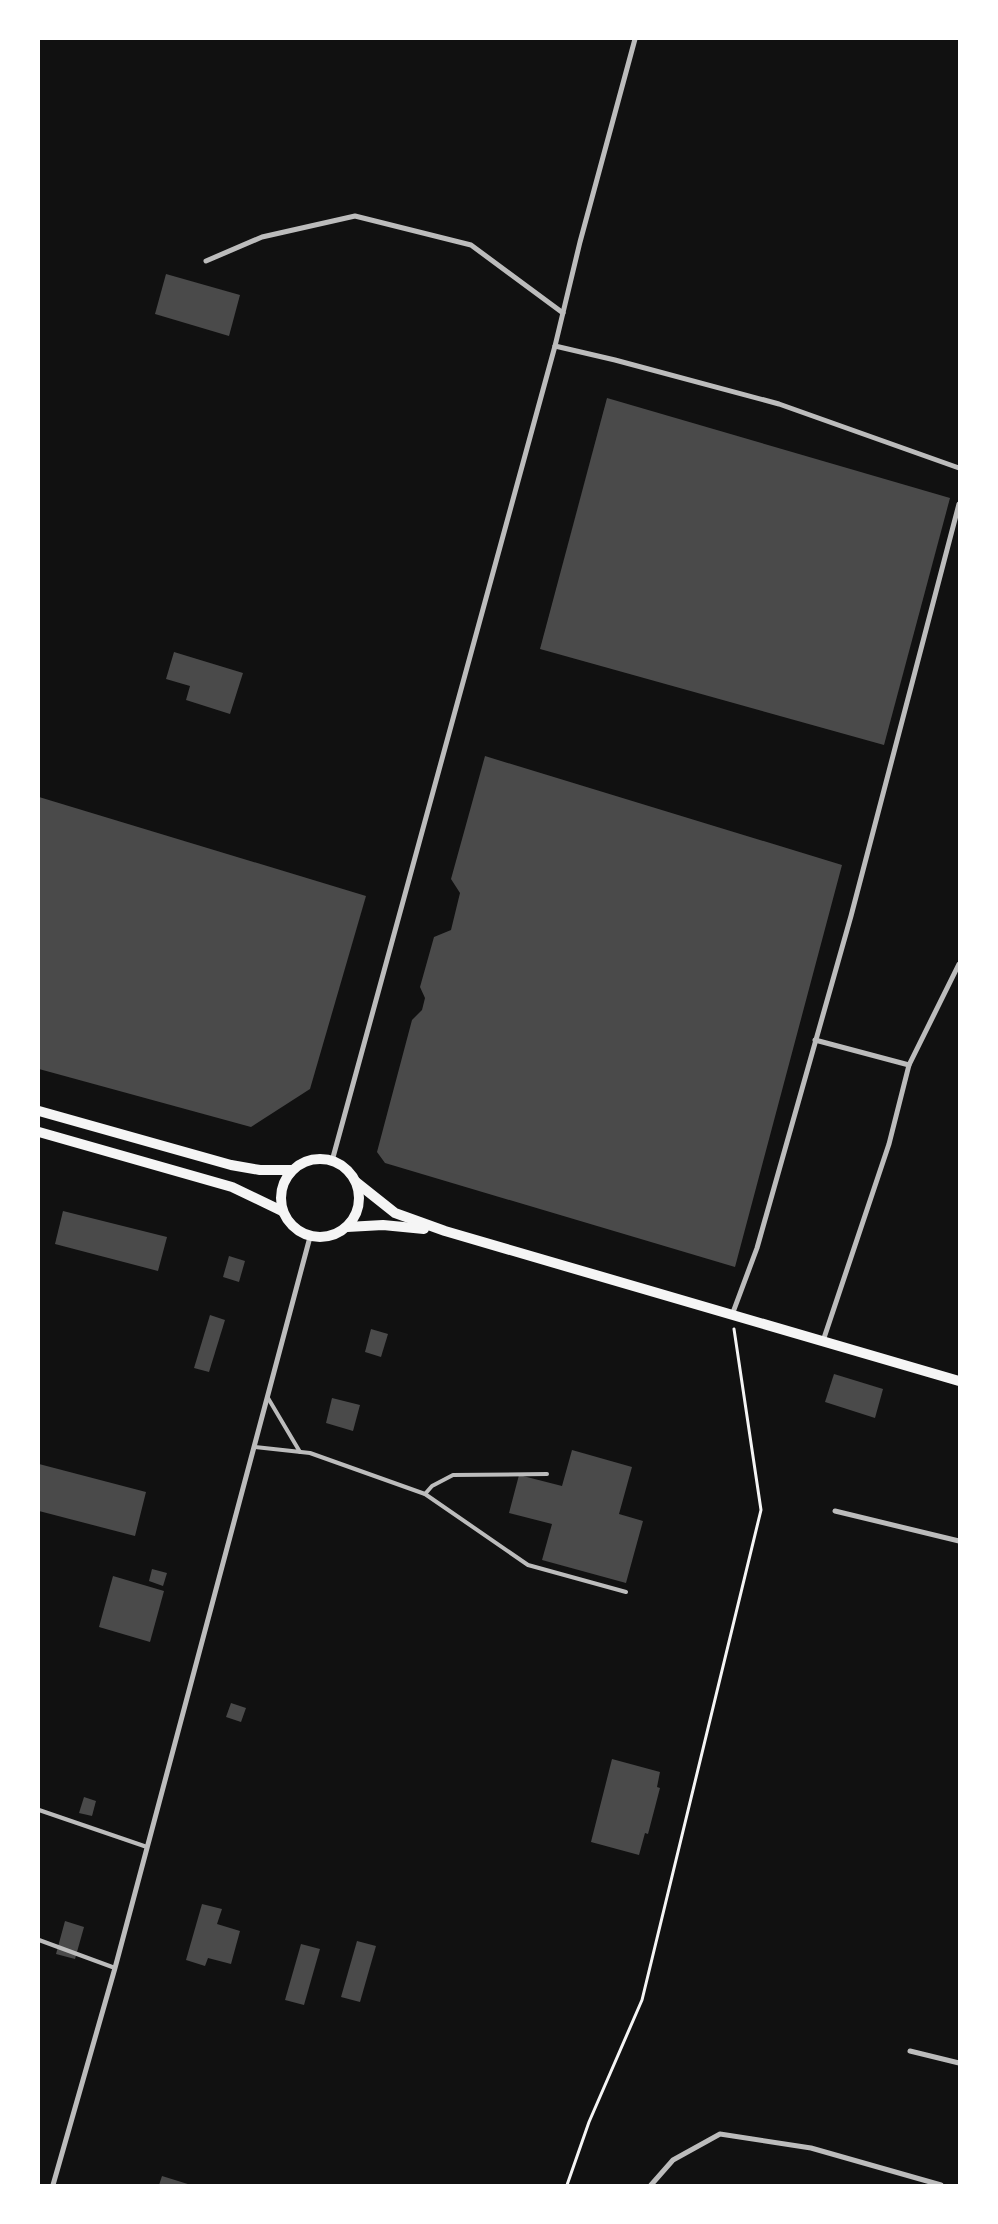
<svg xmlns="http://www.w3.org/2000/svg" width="998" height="2224" font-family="'Archivo Narrow',sans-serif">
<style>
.building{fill:#4a4a4a}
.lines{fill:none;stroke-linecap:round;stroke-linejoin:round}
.path{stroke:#f5f5f5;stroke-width:3}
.service{stroke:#bcbcbc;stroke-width:4}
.minor{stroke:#bcbcbc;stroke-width:5}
.secondary{stroke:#f5f5f5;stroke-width:10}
</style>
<rect width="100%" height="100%" fill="#111"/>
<!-- building -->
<g class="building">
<polygon points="166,274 240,295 229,336 155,314"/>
<polygon points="607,398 950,498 884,745 540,649"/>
<polygon points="174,652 243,673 230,714 186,700 190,686 166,679"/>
<polygon points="485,756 842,865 735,1267 385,1163 377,1152 412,1020 422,1010 425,998 420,987 434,937 451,930 460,893 451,879"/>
<polygon points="39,797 366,896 310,1089 251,1127 39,1069"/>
<polygon points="63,1211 167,1237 158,1271 55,1244"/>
<polygon points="229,1256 245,1261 239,1282 223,1277"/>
<polygon points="210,1315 225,1320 209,1372 194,1368"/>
<polygon points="371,1329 388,1334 381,1357 365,1352"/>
<polygon points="834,1374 883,1389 875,1418 825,1402"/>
<polygon points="332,1398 360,1405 353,1431 326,1423"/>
<polygon points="572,1450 632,1467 619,1514 643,1521 626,1583 542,1560 552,1524 509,1513 519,1475 562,1486"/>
<polygon points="39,1464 146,1492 135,1536 39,1511"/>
<polygon points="152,1569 167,1573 163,1586 149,1581"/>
<polygon points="113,1576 164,1591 150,1642 99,1627"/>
<polygon points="231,1703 246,1708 241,1722 226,1717"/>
<polygon points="612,1759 660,1772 657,1787 660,1788 648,1834 645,1833 639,1855 591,1842"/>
<polygon points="84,1797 96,1801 92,1816 79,1813"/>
<polygon points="202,1904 222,1909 217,1924 240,1931 231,1964 208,1958 205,1966 186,1960"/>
<polygon points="65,1921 84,1927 75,1959 56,1954"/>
<polygon points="357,1941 376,1946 360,2002 341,1997"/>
<polygon points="301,1944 320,1949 304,2005 285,2000"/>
<polygon points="162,2176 191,2185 159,2185"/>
</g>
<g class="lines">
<!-- path -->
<polyline class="path" points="567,2185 589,2122 642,2000 761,1510 734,1329"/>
<!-- service -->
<g class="service">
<polyline points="268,1398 300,1452"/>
<polyline points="255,1447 310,1453 425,1494 528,1565 626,1592"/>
<polyline points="425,1494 432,1486 453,1475 547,1474"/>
<polyline points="39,1810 147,1847"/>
<polyline points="39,1940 115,1968"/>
</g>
<!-- minor -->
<g class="minor">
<polyline points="206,261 262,237 355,216 471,245 563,313"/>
<polyline points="555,346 615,360 779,404 959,468"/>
<polyline points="815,1040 909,1065"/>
<polyline points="332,1161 555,346 580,242 635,39"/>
<polyline points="732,1315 757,1248 851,916 959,504"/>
<polyline points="823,1341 889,1144 909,1065 959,964"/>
<polyline points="835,1511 959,1541"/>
<polyline points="910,2051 959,2063"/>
<polyline points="53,2185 115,1968 310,1237"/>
<polyline points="651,2185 673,2160 720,2134 811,2148 941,2185"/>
</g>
<!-- secondary -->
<g class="secondary">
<polyline points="39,1111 231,1165 260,1170 292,1170"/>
<polyline points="39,1132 232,1187 282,1211"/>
<circle cx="320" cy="1198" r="39"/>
<polyline points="356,1182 395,1213 445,1231 959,1381"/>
<polyline points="347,1227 383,1225 424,1229"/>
</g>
</g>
<!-- border -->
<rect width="998" height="2224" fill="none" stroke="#ffffff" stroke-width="80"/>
</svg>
